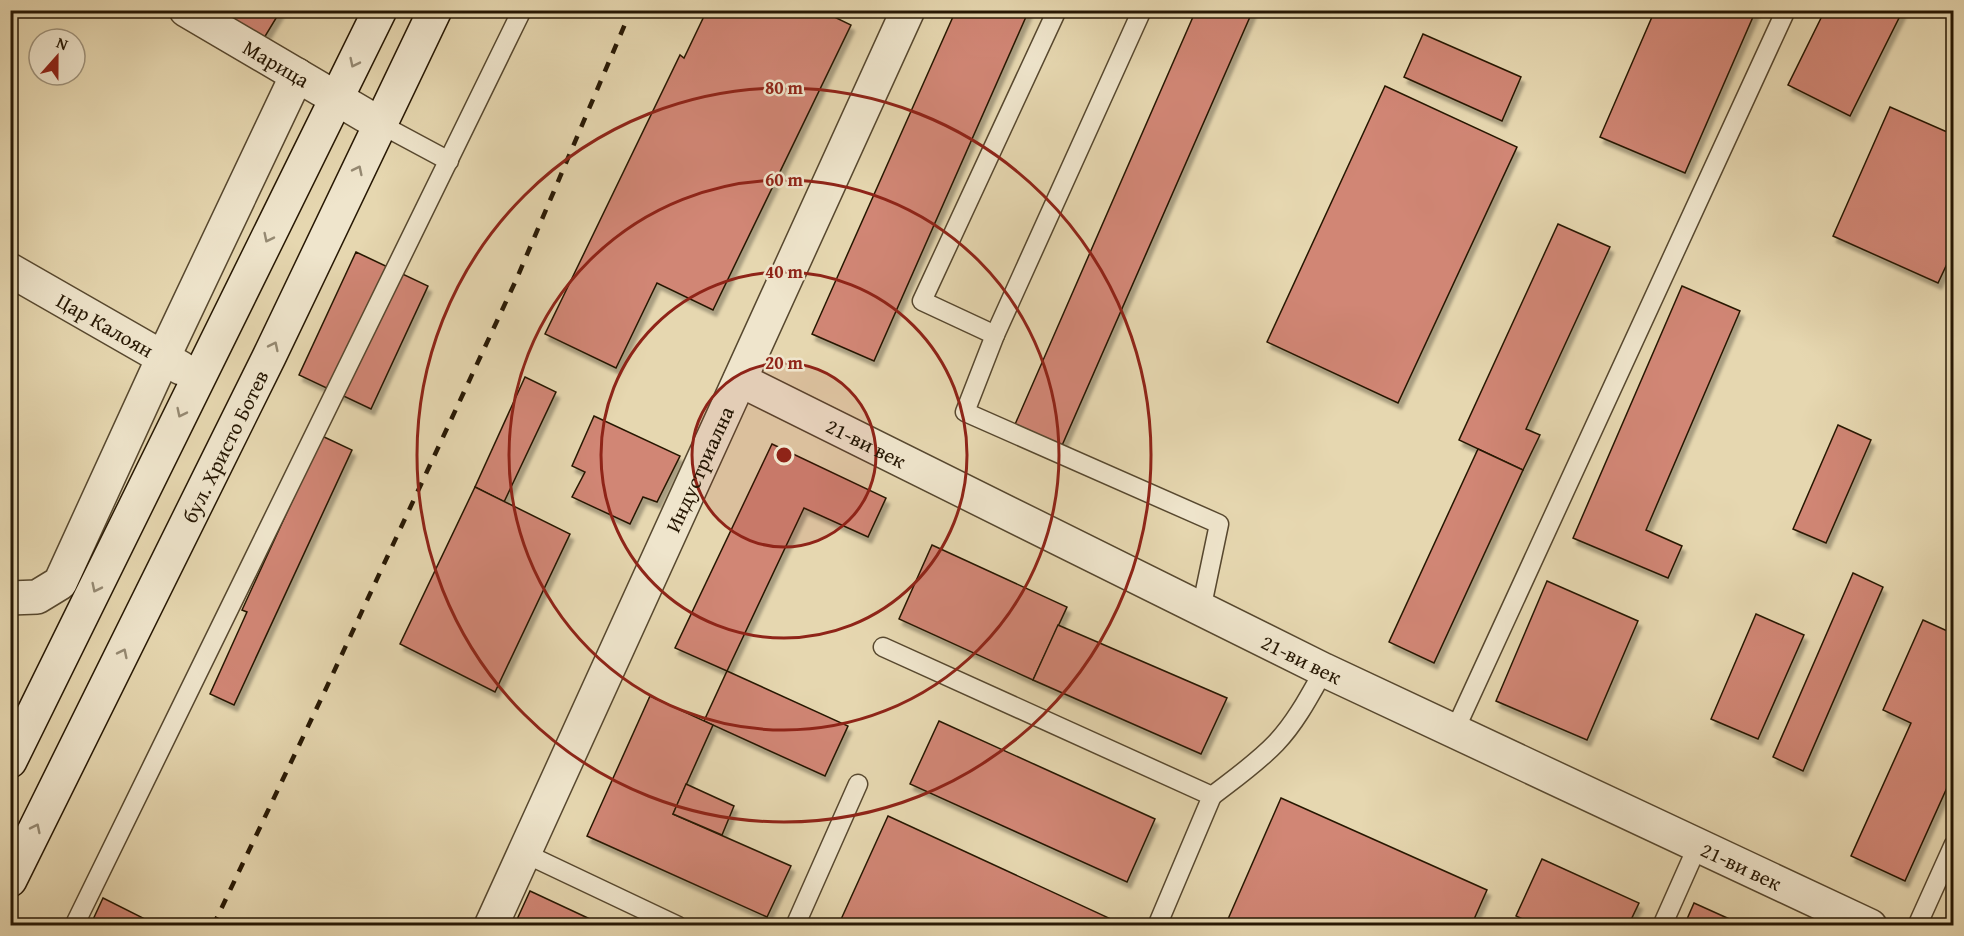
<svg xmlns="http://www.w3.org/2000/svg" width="1964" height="936" font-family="'Gentium Book Plus',serif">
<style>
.building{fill:#d18674;stroke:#271804;stroke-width:1.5;filter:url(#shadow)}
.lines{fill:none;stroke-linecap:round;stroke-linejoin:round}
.service-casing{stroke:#57482f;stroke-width:21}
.minor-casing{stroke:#57482f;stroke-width:36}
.secondary-casing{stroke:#271804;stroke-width:36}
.service{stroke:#efe5cc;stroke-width:18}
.minor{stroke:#efe5cc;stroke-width:33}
.secondary{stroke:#efe5cc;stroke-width:33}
.rail{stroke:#271804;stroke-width:4.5;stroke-dasharray:10 10;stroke-linecap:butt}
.oneway{stroke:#958972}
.ring{fill:none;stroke:#8f2418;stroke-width:3}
.labels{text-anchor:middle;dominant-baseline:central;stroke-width:5;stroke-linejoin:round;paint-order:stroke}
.street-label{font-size:21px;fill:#271804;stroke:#efe5cc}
.centre{fill:#8f2418;stroke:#efe5cc;stroke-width:3}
.ring-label{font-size:18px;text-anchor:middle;font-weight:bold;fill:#8f2418;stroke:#efe5cc;stroke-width:5;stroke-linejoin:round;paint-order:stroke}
</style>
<defs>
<filter id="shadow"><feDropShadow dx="3.5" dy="6" stdDeviation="1.5" flood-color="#0004"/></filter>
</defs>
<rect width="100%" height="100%" fill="#e6d7b0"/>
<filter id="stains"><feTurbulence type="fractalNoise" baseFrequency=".00333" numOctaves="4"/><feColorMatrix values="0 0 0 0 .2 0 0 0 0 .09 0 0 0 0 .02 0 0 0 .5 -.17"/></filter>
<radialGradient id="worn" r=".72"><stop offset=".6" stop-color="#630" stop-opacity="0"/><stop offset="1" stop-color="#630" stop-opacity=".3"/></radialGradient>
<!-- building -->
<g class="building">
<polygon points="211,10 281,10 261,43"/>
<polygon points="707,10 820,10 851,25 713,310 657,283 616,368 545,334 680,55 684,58"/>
<polygon points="956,10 1029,10 874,361 812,334"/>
<polygon points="1196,10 1253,10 1060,450 1013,429"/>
<polygon points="1655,10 1756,10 1685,173 1600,137"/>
<polygon points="1825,10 1903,10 1850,116 1788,85"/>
<polygon points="1423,34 1521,77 1502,121 1404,77"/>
<polygon points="1385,86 1517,147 1398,403 1267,342"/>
<polygon points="1890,107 1954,135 1954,249 1938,283 1833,236"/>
<polygon points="1558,224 1610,247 1526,429 1540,435 1523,470 1459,440"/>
<polygon points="356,252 428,286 371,409 299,375"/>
<polygon points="1682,286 1740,311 1646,530 1682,546 1668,578 1573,538"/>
<polygon points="525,377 556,392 504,502 475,487"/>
<polygon points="594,416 680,456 657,502 643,497 630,524 572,497 585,472 572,466"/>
<polygon points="1838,425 1871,440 1826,543 1793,529"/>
<polygon points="322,436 352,450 234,705 210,694 247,612 242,610"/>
<polygon points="772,444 886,498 868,537 804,508 727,671 675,648"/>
<polygon points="1478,449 1523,470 1434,663 1389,642"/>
<polygon points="475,487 570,534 495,692 400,644"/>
<polygon points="932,545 1067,607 1033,680 899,619"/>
<polygon points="1853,573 1883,587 1803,771 1773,757"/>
<polygon points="1547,581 1638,621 1587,740 1496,701"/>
<polygon points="1756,614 1804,635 1758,739 1711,719"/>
<polygon points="1923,620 1954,634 1954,772 1905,881 1851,856 1911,723 1883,710"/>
<polygon points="1058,625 1227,698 1201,754 1033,680"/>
<polygon points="727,671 848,726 825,776 704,721"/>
<polygon points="650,696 713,725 673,814 791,866 767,917 587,836"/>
<polygon points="939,721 1155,819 1127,882 910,784"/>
<polygon points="686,784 734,806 722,835 673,814"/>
<polygon points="1281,798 1487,890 1471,926 1225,926"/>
<polygon points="888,816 1111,919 1108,926 838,926"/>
<polygon points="1542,859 1639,903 1628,926 1537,926 1516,916"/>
<polygon points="530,891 605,926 514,926"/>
<polygon points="103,898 145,919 142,926 90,926"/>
<polygon points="1694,903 1745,926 1684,926"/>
</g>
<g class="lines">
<defs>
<g id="service">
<polyline points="1142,10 995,335 965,412 1219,524 1201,610"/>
<polyline points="380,124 449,161"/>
<polyline points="995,335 922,301 1057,10"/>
<polyline points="883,647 1212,796 1157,926"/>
<polyline points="1454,732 1786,10"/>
<path d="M1212,796C1234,779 1257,763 1276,743C1296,722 1310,695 1324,670"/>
<polyline points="524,853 678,926"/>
<polyline points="74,926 522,10"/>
<polyline points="795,926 858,784"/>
<polyline points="1662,926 1698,845"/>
<polyline points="1917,926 1954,844"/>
</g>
<g id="minor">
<path id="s1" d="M186,10L380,124"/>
<path id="s2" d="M10,270L181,368"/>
<path id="s3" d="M740,380L1324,670L1870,926"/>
<polyline points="10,598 37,597 60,583 163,358 297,75"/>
<path id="s4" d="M491,926L908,10"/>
</g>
<g id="secondary">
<polyline points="10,761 380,10"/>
<path id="s5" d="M10,880L269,357L435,10"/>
</g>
</defs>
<!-- service casing -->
<use href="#service" class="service-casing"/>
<!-- minor casing -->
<use href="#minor" class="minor-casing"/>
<!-- secondary casing -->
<use href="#secondary" class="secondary-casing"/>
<!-- service -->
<use href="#service" class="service"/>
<!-- minor -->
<use href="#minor" class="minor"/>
<!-- secondary -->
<use href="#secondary" class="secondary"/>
<!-- rail -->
<polyline class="rail" points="213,926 323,695 517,278 631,10"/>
</g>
<!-- one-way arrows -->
<defs><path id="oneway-chevron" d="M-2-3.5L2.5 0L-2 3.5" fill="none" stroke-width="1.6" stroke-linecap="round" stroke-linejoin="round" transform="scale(1.5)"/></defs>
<g class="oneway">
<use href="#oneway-chevron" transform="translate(354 63) rotate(116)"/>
<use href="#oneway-chevron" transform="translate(358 170) rotate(-64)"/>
<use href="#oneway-chevron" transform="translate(268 238) rotate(116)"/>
<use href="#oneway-chevron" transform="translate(274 346) rotate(-64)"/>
<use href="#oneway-chevron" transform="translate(181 413) rotate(116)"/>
<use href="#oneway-chevron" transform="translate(96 588) rotate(116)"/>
<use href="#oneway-chevron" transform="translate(123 653) rotate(-64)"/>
<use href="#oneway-chevron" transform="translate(36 828) rotate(-64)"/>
</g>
<!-- distance rings -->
<circle cx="784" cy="455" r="92" fill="#8f2418" fill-opacity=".12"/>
<g class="ring">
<circle cx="784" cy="455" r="92"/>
<circle cx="784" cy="455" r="183"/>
<circle cx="784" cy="455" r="275"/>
<circle cx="784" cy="455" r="367"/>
</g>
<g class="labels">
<!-- street labels -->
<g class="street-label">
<text stroke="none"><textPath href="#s1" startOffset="105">Марица</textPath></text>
<text stroke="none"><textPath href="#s2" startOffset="110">Цар Калоян</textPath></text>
<text stroke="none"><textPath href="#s3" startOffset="141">21-ви век</textPath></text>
<text stroke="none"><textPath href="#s5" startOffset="484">бул. Христо Ботев</textPath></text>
<text stroke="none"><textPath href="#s4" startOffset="502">Индустриална</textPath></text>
<text stroke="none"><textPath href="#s3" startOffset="627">21-ви век</textPath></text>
<text stroke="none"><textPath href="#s3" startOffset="1113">21-ви век</textPath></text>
</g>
</g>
<circle cx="784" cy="455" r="9" class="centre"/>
<g class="ring-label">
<text x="784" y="94">80 m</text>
<text x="784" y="186">60 m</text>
<text x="784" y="278">40 m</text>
<text x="784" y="369">20 m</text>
</g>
<!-- margin -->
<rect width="1964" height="936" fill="none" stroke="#e6d7b0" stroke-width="36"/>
<rect x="12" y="12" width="1940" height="912" fill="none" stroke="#271804" stroke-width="3"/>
<rect x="18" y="18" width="1928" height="900" fill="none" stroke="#271804" stroke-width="1.5"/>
<!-- north arrow -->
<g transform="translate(57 57) rotate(21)"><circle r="28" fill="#efe5cc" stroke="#9f937c" stroke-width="1.5"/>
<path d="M0-4.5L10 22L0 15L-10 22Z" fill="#8f2418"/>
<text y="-9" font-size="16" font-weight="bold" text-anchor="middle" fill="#271804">N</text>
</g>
<rect width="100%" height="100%" filter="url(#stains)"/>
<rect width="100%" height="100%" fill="url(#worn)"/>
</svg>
